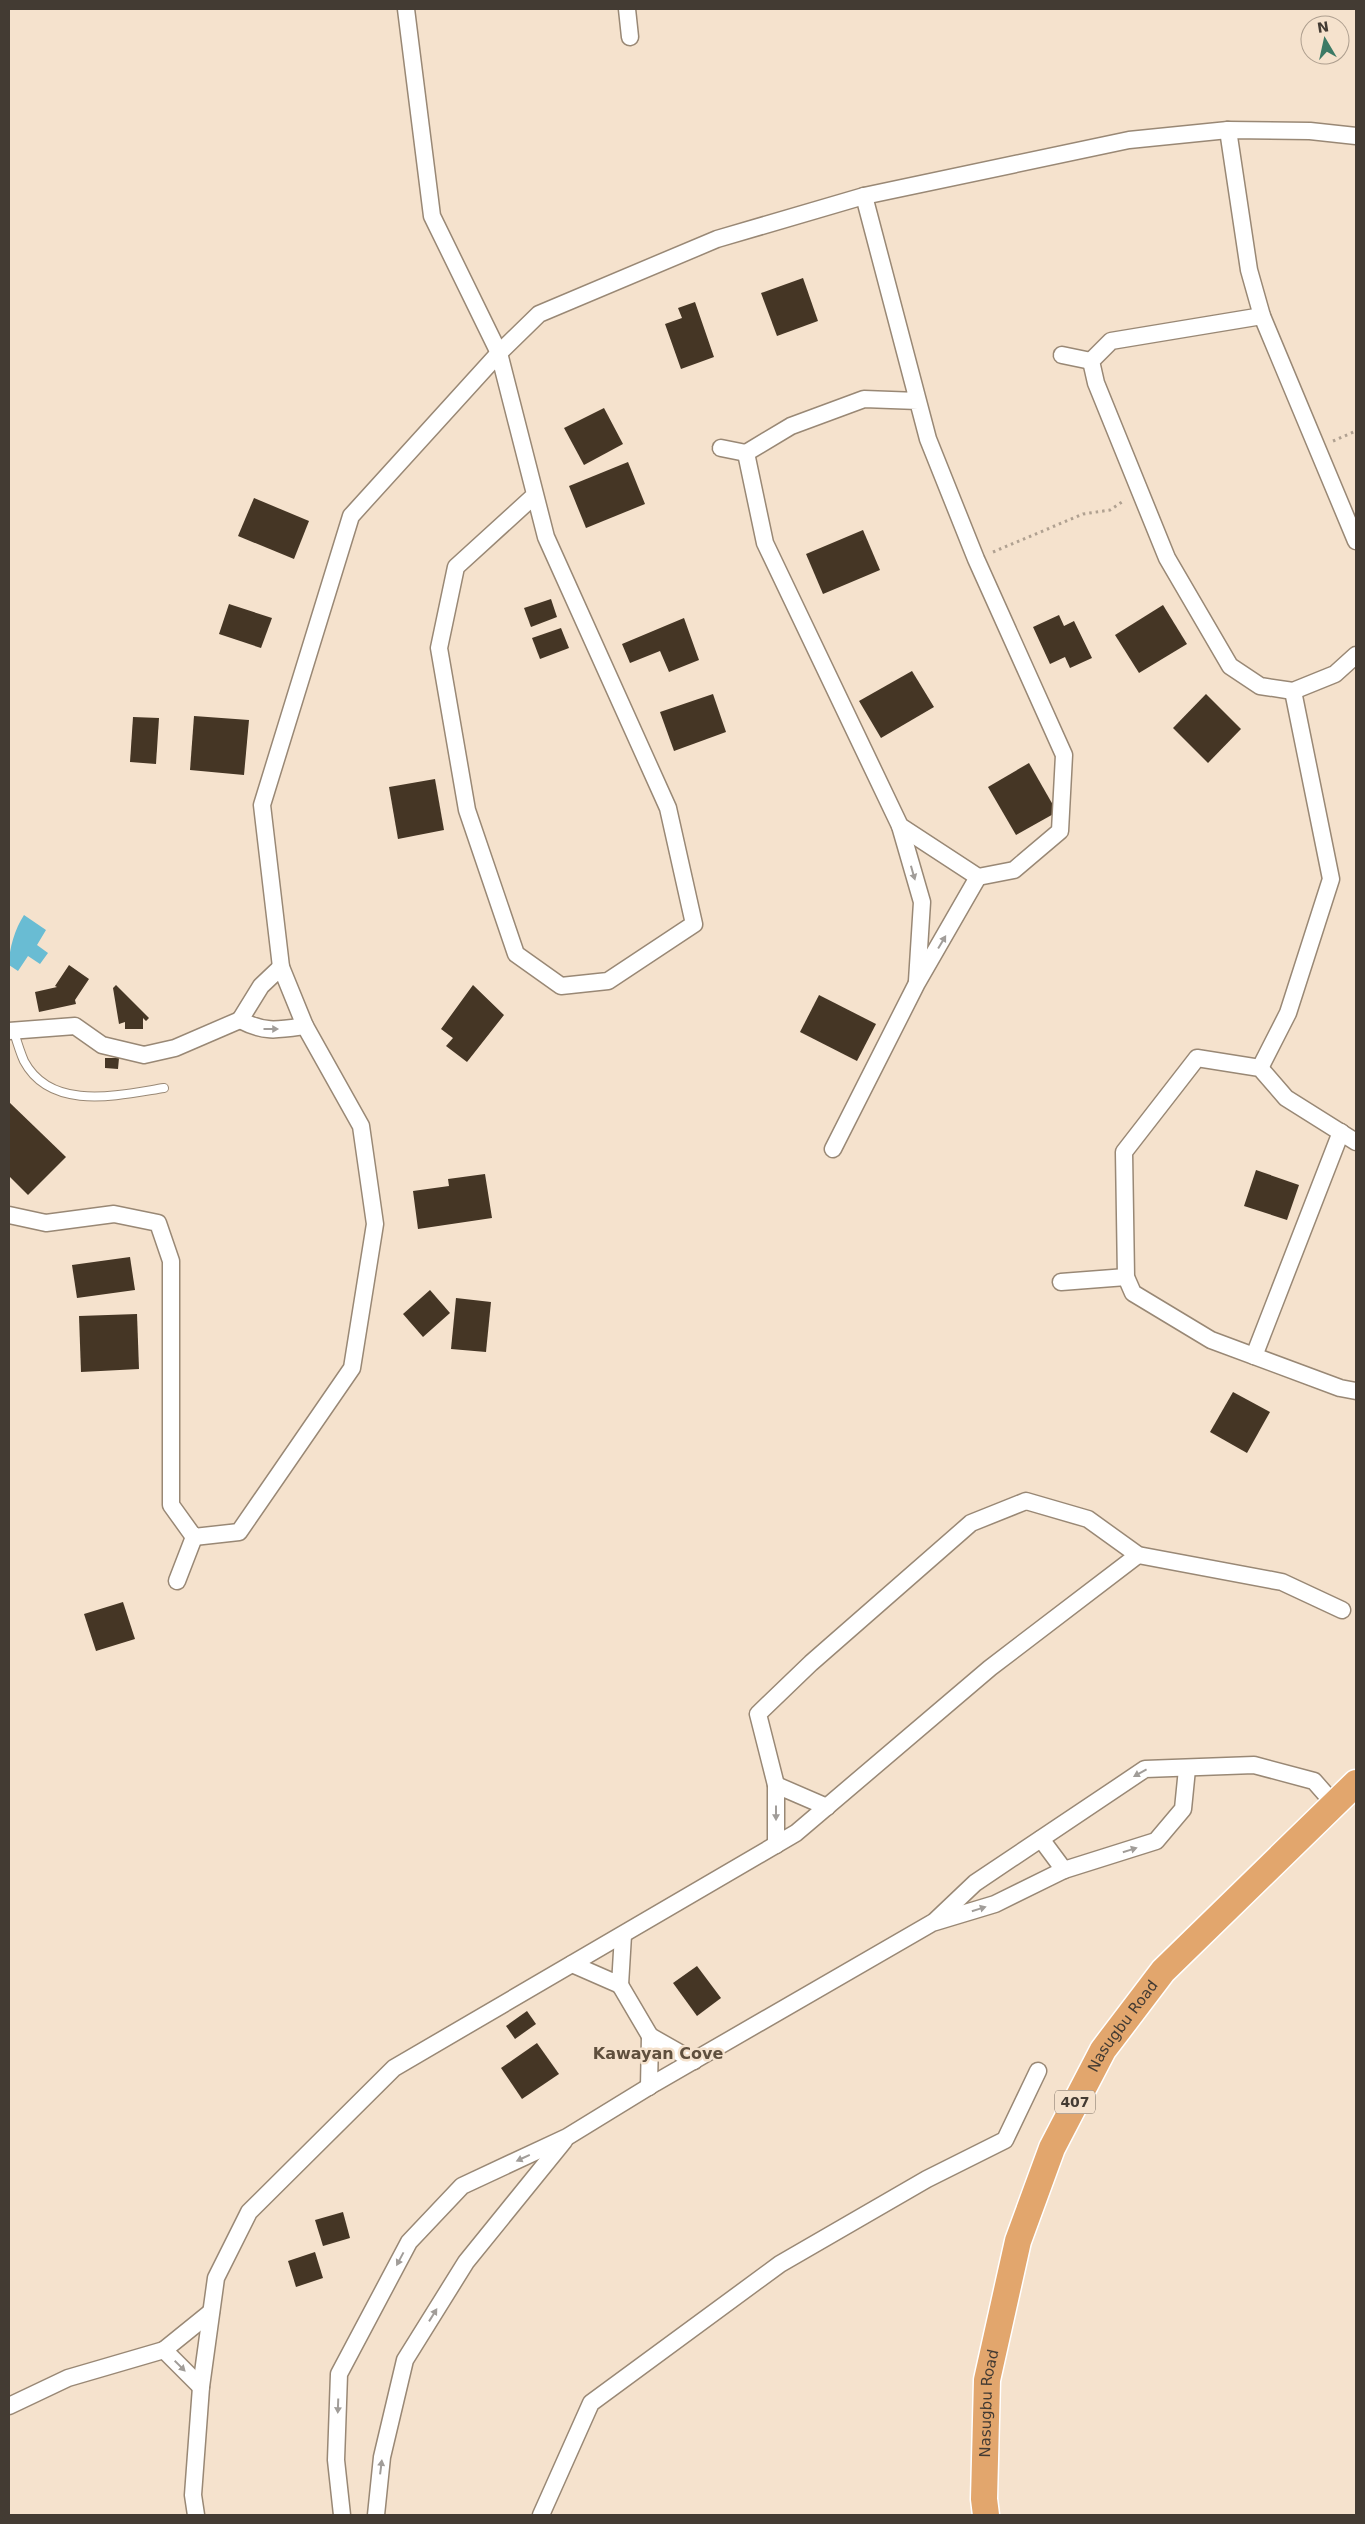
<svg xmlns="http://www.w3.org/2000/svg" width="1365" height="2524" font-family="'DejaVu Sans',sans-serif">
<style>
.water{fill:#69bcd3}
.building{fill:#453625}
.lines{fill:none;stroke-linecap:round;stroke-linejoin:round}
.lane-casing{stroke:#998875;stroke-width:10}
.street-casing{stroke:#998875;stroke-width:19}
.primary-casing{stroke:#fff;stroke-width:29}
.path{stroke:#b0a191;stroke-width:3;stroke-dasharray:2.5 4;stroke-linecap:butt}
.lane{stroke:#fff;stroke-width:8}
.street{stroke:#fff;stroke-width:16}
.primary{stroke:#e2a66d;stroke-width:26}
.oneway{fill:#a19d99}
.labels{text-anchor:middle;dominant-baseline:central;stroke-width:5;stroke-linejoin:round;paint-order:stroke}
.shield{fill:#f5e2cd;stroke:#786d61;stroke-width:1}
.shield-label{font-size:14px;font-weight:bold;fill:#433b33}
.street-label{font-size:15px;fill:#433b33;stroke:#f5e2cd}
.neighbourhood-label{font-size:16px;font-weight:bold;fill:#5f4f3d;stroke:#f5e2cd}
</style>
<rect width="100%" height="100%" fill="#f5e2cd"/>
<!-- water -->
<path class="water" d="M24,915L46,930L37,945L48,953L40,964L28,956L18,971L9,965C9,948 15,929 24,915Z"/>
<!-- building -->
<g class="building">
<polygon points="803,278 818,321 777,336 761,293"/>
<polygon points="695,302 714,357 681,369 665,324 682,318 678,308"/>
<polygon points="604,408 623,444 584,465 564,428"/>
<polygon points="628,462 645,504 586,528 569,486"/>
<polygon points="254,498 309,521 294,559 238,536"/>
<polygon points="863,530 880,570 823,594 806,554"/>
<polygon points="551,599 557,617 531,627 524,608"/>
<polygon points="229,604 272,618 261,648 219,634"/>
<polygon points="1163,605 1187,644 1139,673 1115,635"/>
<polygon points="1059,615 1064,626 1074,621 1092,658 1070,668 1065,657 1050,664 1033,627"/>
<polygon points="684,618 699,660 669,672 660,651 630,663 622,644"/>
<polygon points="561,628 569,648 540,659 532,638"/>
<polygon points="912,671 934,707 881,738 859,701"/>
<polygon points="713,694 726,732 674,751 660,712"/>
<polygon points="1206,694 1241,729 1208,763 1173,728"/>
<polygon points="194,716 249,720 244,775 190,770"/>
<polygon points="133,717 159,718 156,764 130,762"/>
<polygon points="1029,763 1057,812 1016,835 988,787"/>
<polygon points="435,779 444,830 398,839 389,787"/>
<polygon points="69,965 89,979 75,1000 76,1004 39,1012 35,992 57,987 55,986"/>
<polygon points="116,985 149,1018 146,1021 143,1018 143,1029 125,1029 125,1022 119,1024 113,988"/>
<polygon points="473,985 504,1015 467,1062 446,1046 453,1038 441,1029"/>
<polygon points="819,995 876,1024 857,1061 800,1032"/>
<polygon points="105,1058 119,1058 118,1069 105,1068"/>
<polygon points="9,1102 66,1157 28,1195 9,1176"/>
<polygon points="1256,1170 1299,1185 1287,1220 1244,1206"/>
<polygon points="485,1174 492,1218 418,1229 413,1191 449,1186 448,1179"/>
<polygon points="130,1257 135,1290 77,1298 72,1265"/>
<polygon points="430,1290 450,1313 423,1337 403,1314"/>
<polygon points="456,1298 491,1302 486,1352 451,1349"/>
<polygon points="137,1314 139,1369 81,1372 79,1316"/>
<polygon points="1233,1392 1270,1412 1247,1453 1210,1432"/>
<polygon points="123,1602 135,1639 96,1651 84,1614"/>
<polygon points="697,1966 721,1998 697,2016 673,1983"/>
<polygon points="527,2011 536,2024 515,2039 506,2026"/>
<polygon points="537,2043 559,2074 522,2099 501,2068"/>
<polygon points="343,2212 350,2238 323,2246 315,2220"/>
<polygon points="315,2252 323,2278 296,2287 288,2261"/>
</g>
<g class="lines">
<defs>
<path id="lane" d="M14,1032C17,1042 20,1052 24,1061C51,1112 119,1095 164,1088"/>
<g id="street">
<polyline points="406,9 432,216 499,353 546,537 668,808 694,924 608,981 561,986 516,954 467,810 439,648 456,567 535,495"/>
<polyline points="627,9 630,37"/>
<polyline points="1228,130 1249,270 1262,316 1356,541"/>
<polyline points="864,196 928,439 976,559 1064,755 1060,831 1014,870 978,877 900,826 765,543 746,453 791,426 864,399 918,401"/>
<polyline points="1262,316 1111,341 1091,361 1096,383 1167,558 1230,666 1260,686 1293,691 1335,674 1356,655"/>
<polyline points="1062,355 1091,361"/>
<polyline points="721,448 746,453"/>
<polyline points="900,826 922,902 917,981"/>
<path d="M281,967L261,986L240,1020C265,1033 278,1030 305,1026"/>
<polyline points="9,1031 75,1026 102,1045 144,1055 175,1048 240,1020"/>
<polyline points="1260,1068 1288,1013 1331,879 1293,691"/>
<polyline points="1356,1142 1286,1098 1260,1068 1197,1058 1124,1152 1126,1277 1133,1293 1211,1340 1340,1388 1356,1391"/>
<polyline points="833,1149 917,983 978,877"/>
<polyline points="9,1215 46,1223 114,1214 158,1223 171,1261 171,1505 194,1537 239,1532 352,1368 375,1224 361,1126 305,1026 281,967 262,805 351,516 499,353 539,314 717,239 864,196 1129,140 1228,130 1310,131 1356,136"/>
<polyline points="1061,1282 1126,1277"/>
<polyline points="1254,1356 1341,1132"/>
<polyline points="177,1581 194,1537"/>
<polyline points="776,1785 758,1714 811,1663 971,1523 1026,1501 1088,1519 1138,1555 1282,1582 1342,1610"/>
<polyline points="1041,1839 1064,1870"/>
<polyline points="776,1845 776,1785 827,1807"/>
<polyline points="935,1921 975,1883 1145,1769 1254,1765 1314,1781 1335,1805"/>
<polyline points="572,1964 620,1985 623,1935"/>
<polyline points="620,1985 650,2036"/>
<polyline points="649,2087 650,2036 694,2061"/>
<polyline points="201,2387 164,2350 211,2312"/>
<polyline points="9,2406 68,2378 164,2350"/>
<polyline points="196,2515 193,2495 201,2387 216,2278 249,2212 394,2068 796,1833 990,1668 1138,1555"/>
<polyline points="342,2515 336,2460 339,2374 409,2242 462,2186 567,2137 655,2083 932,1923 995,1904 1064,1870 1156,1841 1183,1809 1187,1769"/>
<polyline points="376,2515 382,2457 405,2360 466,2262 564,2141"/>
<polyline points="541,2515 591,2403 780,2264 927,2179 1005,2140 1038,2071"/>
</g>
<g id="primary">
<path id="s1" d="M986,2515L984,2499L987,2380L1018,2241L1052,2148L1103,2050L1163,1971L1356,1783"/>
</g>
</defs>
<!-- lane casing -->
<use href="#lane" class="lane-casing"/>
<!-- street casing -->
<use href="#street" class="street-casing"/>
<!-- primary casing -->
<use href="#primary" class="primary-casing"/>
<!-- path -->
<g class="path">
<polyline points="1333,441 1356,431"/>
<polyline points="993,552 1083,514 1110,510 1125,500"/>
</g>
<!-- lane -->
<use href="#lane" class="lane"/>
<!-- street -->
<use href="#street" class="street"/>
<!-- primary -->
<use href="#primary" class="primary"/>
</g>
<!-- one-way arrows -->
<defs><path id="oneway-solid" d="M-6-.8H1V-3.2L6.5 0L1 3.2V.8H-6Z" transform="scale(1.25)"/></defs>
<g class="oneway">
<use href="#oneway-solid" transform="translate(913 873) rotate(74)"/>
<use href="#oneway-solid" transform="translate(942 942) rotate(-59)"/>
<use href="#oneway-solid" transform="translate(271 1029)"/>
<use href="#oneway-solid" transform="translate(1140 1773) rotate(151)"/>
<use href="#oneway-solid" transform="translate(776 1813) rotate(90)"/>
<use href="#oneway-solid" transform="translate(1130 1850) rotate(-17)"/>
<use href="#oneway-solid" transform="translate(979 1909) rotate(-17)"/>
<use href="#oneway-solid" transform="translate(523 2158) rotate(155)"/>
<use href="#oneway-solid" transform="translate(400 2259) rotate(118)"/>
<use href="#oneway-solid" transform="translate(433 2315) rotate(-58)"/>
<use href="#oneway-solid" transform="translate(180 2366) rotate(45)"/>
<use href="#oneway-solid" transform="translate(338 2406) rotate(92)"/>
<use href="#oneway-solid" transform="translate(381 2467) rotate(-83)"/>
</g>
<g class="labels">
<!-- shield labels -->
<rect class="shield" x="1055" y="2090.5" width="40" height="23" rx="4"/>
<g class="shield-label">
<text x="1075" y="2102">407</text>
</g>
<!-- street labels -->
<g class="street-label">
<text stroke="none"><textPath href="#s1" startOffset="518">Nasugbu Road</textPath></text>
<text stroke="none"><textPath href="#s1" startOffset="112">Nasugbu Road</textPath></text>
</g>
<!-- neighbourhood labels -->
<g class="neighbourhood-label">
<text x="658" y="2053">Kawayan Cove</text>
</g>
</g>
<!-- border -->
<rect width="1365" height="2524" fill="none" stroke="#433b33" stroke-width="20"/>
<!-- north arrow -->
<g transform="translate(1325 40) rotate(351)"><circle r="24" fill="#f5e2cd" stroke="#ae9f8f"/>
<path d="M0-4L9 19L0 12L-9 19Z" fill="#3c7a65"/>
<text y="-8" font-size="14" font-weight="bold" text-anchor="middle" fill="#433b33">N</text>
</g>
</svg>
